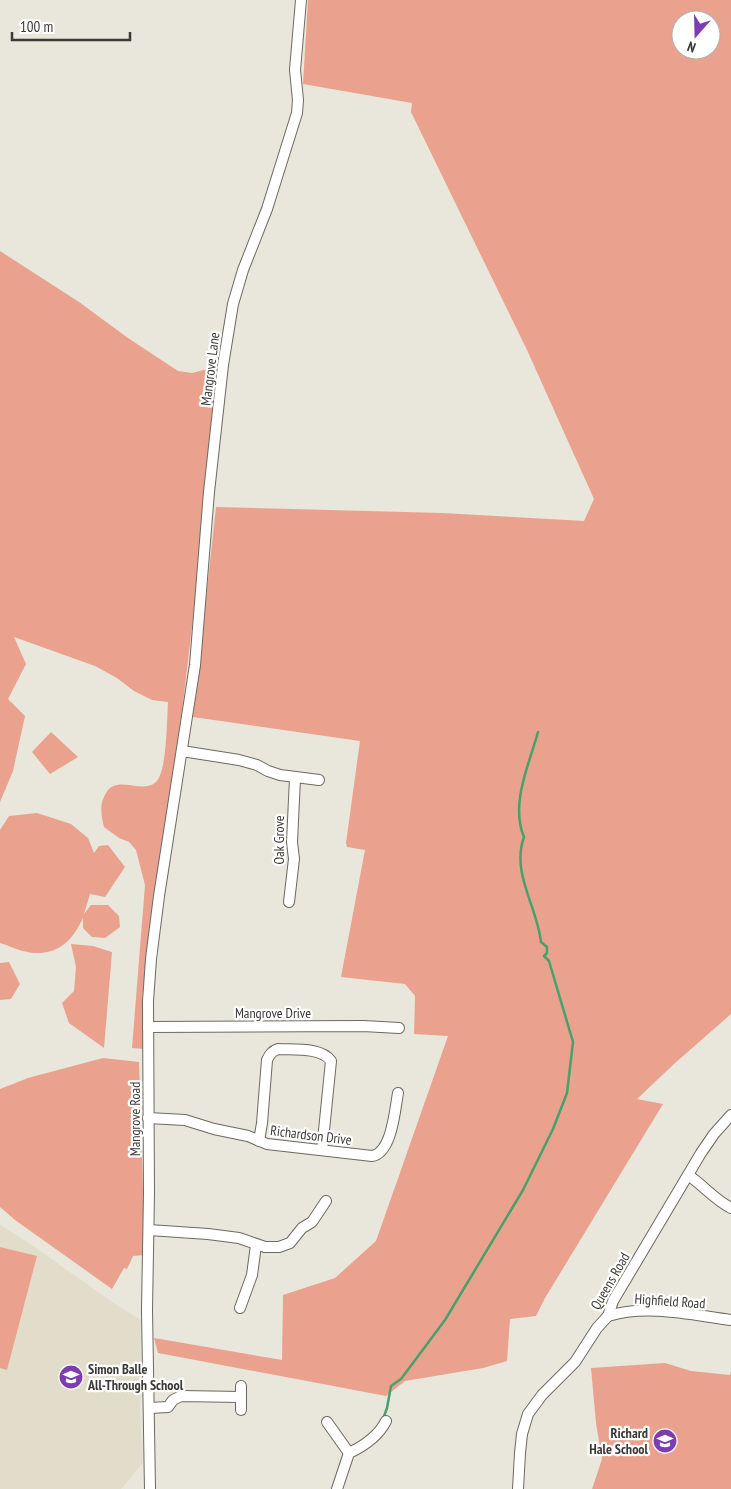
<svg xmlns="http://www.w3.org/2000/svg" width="731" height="1489" font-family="'PT Sans Narrow',sans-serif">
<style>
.built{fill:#e1ddca}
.green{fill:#eaa28e;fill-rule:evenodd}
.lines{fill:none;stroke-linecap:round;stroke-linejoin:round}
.stream{stroke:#45a26a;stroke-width:2.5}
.minor-casing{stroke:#6c6a60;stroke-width:12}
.minor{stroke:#fff;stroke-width:10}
.labels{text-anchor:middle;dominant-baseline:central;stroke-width:4.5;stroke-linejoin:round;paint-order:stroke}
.street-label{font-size:14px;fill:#3a3935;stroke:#fff}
.poi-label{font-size:14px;font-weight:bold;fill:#3a3935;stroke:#fff;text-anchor:start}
</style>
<rect width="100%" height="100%" fill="#e9e6db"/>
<!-- built -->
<polygon class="built" points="0,1225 26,1241 112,1302 141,1320 140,1414 143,1463 121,1489 0,1489"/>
<!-- green -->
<g class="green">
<path d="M308,0H731V1014L674,1064L637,1099L663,1104L545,1298L536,1316L510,1319L507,1361L483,1368L405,1381L386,1396L158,1353L154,1338L282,1360L283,1295L335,1278L376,1241L448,1036L414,1034L415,996L405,984L341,977L365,850L347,847L346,843L360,741L193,717L216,507L442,513L584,521L594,499L527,350L411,112L412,103L303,84ZM681,20H711V50H681Z"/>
<path d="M0,251L79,302L128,338L178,371L192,373L223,365L183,703L142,997L145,1049L132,1048L145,885L136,850L129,842L119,838L104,827C101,815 99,804 106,793C117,774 142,795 156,782C167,772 167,718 168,702L152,700L134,691L117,678L95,666L14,637L26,664L8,699L25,716L13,771L0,802Z"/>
<polygon points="51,732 78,757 50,774 32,752"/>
<path d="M37,813L71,824L88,838L94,853L99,846L108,845L125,867L105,897L90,894L84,914L91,905H108L119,916L120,927L105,938L92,937L83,928V918C73,939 60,954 35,953C24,953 10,946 0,943V830L9,816Z"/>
<polygon points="71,944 93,946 112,952 104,1048 69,1023 62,1003 74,991 76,967"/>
<polygon points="9,962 20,984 11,999 0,1000 0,963"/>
<polygon points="103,1058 139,1062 145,1255 133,1256 127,1269 124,1268 112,1289 15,1220 0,1207 0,1089 28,1078"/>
<polygon points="0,1247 37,1256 7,1370 0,1368"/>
<polygon points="665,1363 691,1371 730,1375 731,1371 731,1489 592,1489 602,1459 596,1423 591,1368"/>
</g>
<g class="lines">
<!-- stream -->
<path class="stream" d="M383,1419L387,1408L391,1386L401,1379L445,1320L523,1190L553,1129L567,1093L573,1042L549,961L544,956L547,953V947L541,942C537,906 511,873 524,837C510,804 529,765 538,732"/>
<defs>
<g id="minor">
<polyline points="182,751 239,760 257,765 268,771 280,775 319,780"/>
<polyline points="289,902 294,859 292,842 295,778"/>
<polyline points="148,1027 363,1026 399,1028"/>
<path d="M148,1118L185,1120L214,1129L248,1136L267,1144L372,1156C392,1153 395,1109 398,1093"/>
<path d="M259,1141L262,1123L267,1060C270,1054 272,1051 278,1049C294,1050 321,1047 331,1061L322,1150"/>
<path d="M688,1175C703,1185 714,1199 731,1208"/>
<polyline points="149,1230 208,1234 239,1238 265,1247 279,1247 290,1243 302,1228 312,1222 326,1201"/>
<polyline points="240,1308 252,1275 256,1245"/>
<path d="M608,1316C647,1304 692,1315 731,1320"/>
<polyline points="241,1386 241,1410"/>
<polyline points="149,1408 168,1407 173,1400 181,1396 241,1397"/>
<polyline points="327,1422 349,1453"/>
<polyline points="150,1489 147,1310 149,1193 148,1001 151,959 159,896 195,665 209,492 223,365 233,304 243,270 267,209 297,113 298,100 295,70 301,0"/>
<path d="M337,1489L349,1453C364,1446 378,1437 386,1421"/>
<polyline points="518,1489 520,1453 522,1434 528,1414 542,1395 575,1362 597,1328 608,1316 613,1301 701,1153 714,1134 731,1115"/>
</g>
</defs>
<!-- minor casing -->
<use href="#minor" class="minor-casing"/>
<!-- minor -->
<use href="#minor" class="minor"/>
</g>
<!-- icons -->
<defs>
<symbol id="school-disc" viewBox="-11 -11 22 22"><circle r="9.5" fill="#7f3cb0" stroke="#fff"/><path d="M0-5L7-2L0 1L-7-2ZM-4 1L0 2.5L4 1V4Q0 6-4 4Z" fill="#fff"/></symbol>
</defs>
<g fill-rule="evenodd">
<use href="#school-disc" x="57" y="1363" width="28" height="28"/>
<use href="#school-disc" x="651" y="1427" width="28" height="28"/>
</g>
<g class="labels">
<!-- street labels -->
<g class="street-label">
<text transform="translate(210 369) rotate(-83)">Mangrove Lane</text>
<text transform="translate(279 840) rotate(-90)">Oak Grove</text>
<text x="273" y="1013">Mangrove Drive</text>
<text transform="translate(135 1119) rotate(-90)">Mangrove Road</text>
<text transform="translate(311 1135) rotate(7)">Richardson Drive</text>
<text transform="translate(610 1281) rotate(-60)">Queens Road</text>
<text transform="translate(670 1301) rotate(4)">Highfield Road</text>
</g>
<!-- poi labels -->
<g class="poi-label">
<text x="88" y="1369">Simon Balle<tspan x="88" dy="16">All-Through School</tspan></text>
<text x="648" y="1433" text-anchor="end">Richard<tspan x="648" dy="16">Hale School</tspan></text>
</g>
</g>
<!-- north arrow -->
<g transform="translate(696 35) rotate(200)"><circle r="24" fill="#ffffff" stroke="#b0b0ae"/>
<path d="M0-4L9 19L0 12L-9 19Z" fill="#7f3cb0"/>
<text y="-8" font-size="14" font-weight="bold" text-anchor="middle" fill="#3a3935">N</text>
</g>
<!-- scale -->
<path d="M12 32v8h118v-8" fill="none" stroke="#3a3935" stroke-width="2.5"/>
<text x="20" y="32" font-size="15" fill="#3a3935" stroke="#ffffff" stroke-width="4" paint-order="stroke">100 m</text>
</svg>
